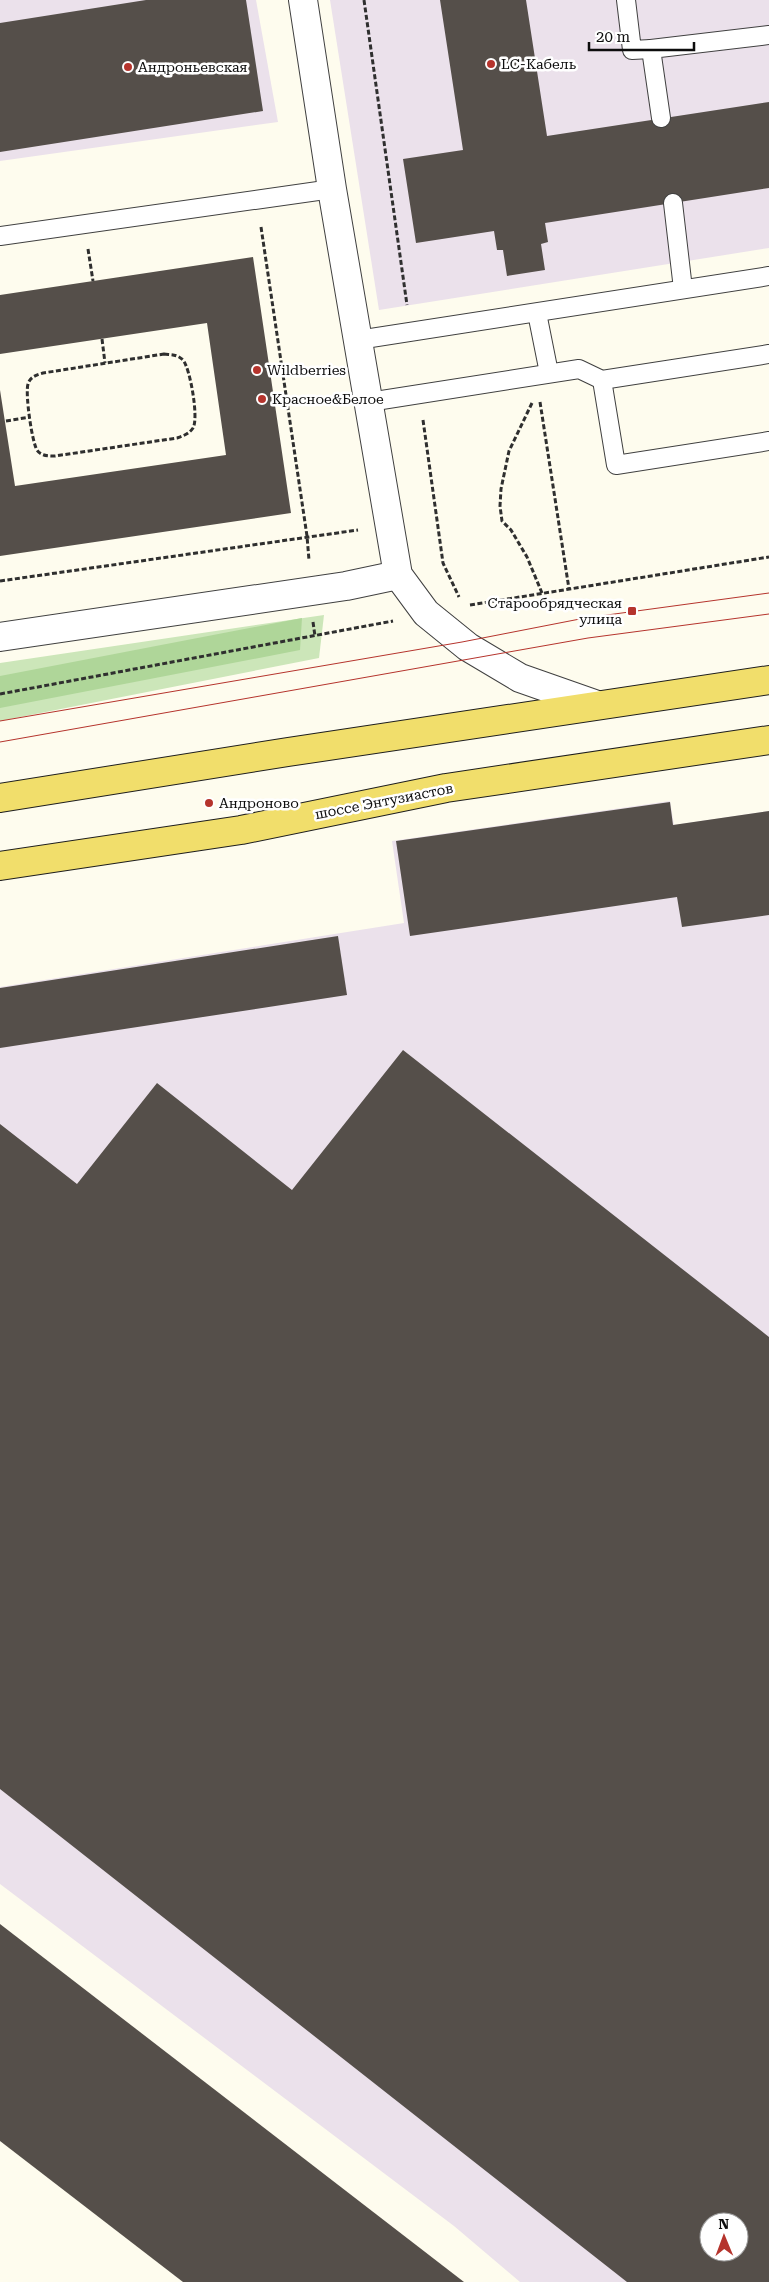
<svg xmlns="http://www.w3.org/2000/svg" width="769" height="2282" font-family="'Roboto Serif',serif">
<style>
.industrial{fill:#ebe1eb;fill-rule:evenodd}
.green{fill:#cce6b9}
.forest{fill:#afd699}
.building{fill:#554f4a;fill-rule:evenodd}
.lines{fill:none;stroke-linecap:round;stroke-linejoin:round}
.service-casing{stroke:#404040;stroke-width:20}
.minor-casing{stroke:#404040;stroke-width:30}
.primary-casing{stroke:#1e1e1e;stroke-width:30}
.path{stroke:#2f2f2f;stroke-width:3;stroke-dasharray:5 2.5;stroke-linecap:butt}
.service{stroke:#fff;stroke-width:18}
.minor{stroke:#fff;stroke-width:28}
.primary{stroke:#f1de6b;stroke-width:28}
.tram{stroke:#b5342d;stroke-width:1}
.poi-dot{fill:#b5342d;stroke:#fff;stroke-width:2}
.labels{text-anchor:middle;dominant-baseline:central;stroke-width:5;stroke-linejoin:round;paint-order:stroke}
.poi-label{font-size:14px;fill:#0d0d0d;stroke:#fff;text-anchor:start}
.street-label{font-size:14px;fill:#0d0d0d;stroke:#fff}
</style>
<rect width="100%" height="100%" fill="#fefcee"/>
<!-- industrial -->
<g class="industrial">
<polygon points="0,0 256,0 278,122 0,161"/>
<polygon points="330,0 769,0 769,248 379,310"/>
<path d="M670,801L674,825L769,811V2282H520L454,2226L0,1884V987L404,923L392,841ZM709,2222H739V2252H709Z"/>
</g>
<!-- green -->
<polygon class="green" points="324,615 319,658 0,721 0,663"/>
<!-- forest -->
<polygon class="forest" points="302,618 300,650 0,708 0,676"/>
<!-- building -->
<g class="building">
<polygon points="146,0 246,0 263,111 0,152 0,23"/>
<polygon points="440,0 526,0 547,136 769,102 769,188 545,223 548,242 541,244 545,270 507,276 503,250 497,250 494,231 416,243 403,159 463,150"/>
<polygon points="253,257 291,513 0,556 0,390 15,486 226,455 207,323 0,354 0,295"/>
<polygon points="670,802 673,825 769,811 769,915 682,927 677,897 410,936 396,841"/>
<polygon points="338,936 347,995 0,1048 0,988"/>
<path d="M403,1050L769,1337V2282H627L0,1789V1124L77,1184L157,1083L292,1190ZM709,2222H739V2252H709Z"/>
<polygon points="0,1924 464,2282 183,2282 0,2141"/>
</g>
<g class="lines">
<defs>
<g id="service">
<polyline points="626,0 632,50 651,49"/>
<polyline points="661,118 651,49 769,35"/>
<polyline points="673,203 683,289"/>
<polyline points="0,236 332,189"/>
<polyline points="537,313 549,373"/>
<polyline points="358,340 769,276"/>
<polyline points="602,380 616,465 769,441"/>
<polyline points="369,402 579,369 602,380 769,354"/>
</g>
<g id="minor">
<polyline points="303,0 332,189 398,575 426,613 468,647 520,678 597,705"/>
<polyline points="0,637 346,586 398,575"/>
</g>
<g id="primary">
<polyline points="0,798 288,752 769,680"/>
<polyline points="0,866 241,830 446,788 769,740"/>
</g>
</defs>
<!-- service casing -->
<use href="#service" class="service-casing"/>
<!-- minor casing -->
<use href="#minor" class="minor-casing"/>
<!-- primary casing -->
<use href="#primary" class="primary-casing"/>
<!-- path -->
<g class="path">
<polyline points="364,0 407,305"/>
<polyline points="261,227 307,536 309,560"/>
<polyline points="88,249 93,281"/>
<polyline points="102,339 105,363"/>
<path d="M164,354C171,355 177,354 183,360C190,368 199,418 193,428C189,434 183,436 177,438L55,456C48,456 41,456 37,450C32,442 25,394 28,384C30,377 36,375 43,373Z"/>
<polyline points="540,402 569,589"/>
<polyline points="532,403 509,451 501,489 500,506 502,521 511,530 527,557 542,593"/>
<polyline points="423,420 443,563 459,597"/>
<polyline points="6,421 30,417"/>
<polyline points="0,581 358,530"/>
<polyline points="470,605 769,557"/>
<polyline points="313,622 315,636"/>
<polyline points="0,694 393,621"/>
</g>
<!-- service -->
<use href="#service" class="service"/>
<!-- minor -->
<use href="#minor" class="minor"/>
<!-- primary -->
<use href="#primary" class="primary"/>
<!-- tram -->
<g class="tram">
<polyline points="0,721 462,642 585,618 769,593"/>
<polyline points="0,742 588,638 769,614"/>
</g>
</g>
<!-- markers -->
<g class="poi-dot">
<circle cx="491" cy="64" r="5"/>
<circle cx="128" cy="67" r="5"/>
<circle cx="257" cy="370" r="5"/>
<circle cx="262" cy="399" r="5"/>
<rect x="627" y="606" width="10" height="10" rx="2.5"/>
<circle cx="209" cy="803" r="5"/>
</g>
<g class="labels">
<!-- poi labels -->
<g class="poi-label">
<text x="501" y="64">LC-Кабель</text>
<text x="138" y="67">Андроньевская</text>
<text x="267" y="370">Wildberries</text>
<text x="272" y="399">Красное&amp;Белое</text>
<text x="622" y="603" text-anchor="end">Старообрядческая<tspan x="622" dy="16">улица</tspan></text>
<text x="219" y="803">Андроново</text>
</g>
<!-- street labels -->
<g class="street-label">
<text transform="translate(384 801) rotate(-11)">шоссе Энтузиастов</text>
</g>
</g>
<!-- north arrow -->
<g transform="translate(724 2237) rotate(359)"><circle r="24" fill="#ffffff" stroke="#9e9e9e"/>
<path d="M0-4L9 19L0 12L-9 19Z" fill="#b5342d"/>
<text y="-8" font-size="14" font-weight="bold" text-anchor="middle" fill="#0d0d0d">N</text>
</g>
<!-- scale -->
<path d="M589 42v8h105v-8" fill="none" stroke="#0d0d0d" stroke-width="2.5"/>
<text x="596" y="42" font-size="15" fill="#0d0d0d" stroke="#ffffff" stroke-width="4" paint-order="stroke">20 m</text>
</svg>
